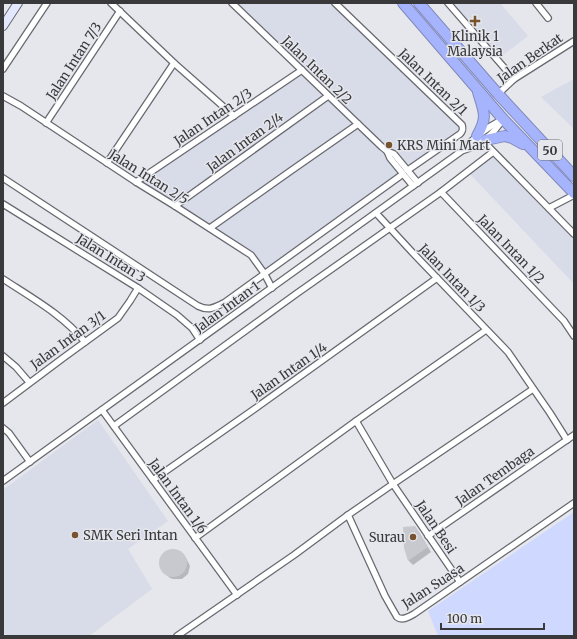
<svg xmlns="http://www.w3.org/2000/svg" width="577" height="639" font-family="Merriweather,serif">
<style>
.built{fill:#d8dbe8}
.green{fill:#cfd8ff}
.shadow{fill:#0003}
.building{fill:#c7c9cf}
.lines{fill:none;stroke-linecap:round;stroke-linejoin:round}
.street-casing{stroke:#68696f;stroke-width:8}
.secondary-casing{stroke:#68696f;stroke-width:10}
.highway-casing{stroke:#8089b9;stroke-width:12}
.street{stroke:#fff;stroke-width:5.5}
.secondary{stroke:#e4e8fe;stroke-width:8}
.highway{stroke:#a6b4fd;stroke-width:10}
.poi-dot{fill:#78542e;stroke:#e5e7ed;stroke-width:1.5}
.labels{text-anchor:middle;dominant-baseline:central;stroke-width:3;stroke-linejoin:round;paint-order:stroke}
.shield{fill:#e5e7ed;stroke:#6d6d71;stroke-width:1}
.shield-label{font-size:12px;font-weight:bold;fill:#39393c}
.poi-label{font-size:13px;fill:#39393c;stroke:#e5e7ed;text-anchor:start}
.street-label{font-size:13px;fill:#39393c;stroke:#e5e7ed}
</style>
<rect width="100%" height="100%" fill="#e5e7ed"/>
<!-- built -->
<g class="built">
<polygon points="228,3 339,3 465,125 465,134 263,277 249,257 171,206 131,183 297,70"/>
<polygon points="452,3 500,3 528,36 499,58"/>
<polygon points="574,79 574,129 541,97"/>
<polygon points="493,156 574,237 574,284 470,174"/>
<polygon points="98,420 168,521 128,549 152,589 89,636 7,636 3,631 3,490"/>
</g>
<!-- green -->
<polygon class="green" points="574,512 574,636 438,636 428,611"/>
<!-- shadow -->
<g class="shadow">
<polygon points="415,527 419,532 431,552 413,565 409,561 405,548"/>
<polygon points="171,550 176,551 183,555 186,558 190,566 188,574 182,579 173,579 170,578 163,571 161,567 160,562 161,558 164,554 167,552"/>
</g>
<!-- building -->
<g class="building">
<polygon points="415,526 428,547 408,561 404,548 403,527"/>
<circle cx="173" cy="563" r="14"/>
</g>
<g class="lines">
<defs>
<g id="street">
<polyline points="111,3 174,63 234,116"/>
<polyline points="232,3 382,147 387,151 394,154 418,183"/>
<path d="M335,3L462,125C463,129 463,131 460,134L408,170"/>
<polyline points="448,3 514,79"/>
<polyline points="536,3 548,18"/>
<polyline points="3,69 47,3"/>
<polyline points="498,94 514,79 574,41"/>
<polyline points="3,96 21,106 136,182 175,206 251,255 264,273 272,288"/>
<polyline points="46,123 120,11"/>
<polyline points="483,141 574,234"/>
<path d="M464,150C481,145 493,135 503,119"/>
<polyline points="387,151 390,158 413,186"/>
<polyline points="107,163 174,63"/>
<path d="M3,178L198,306C209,311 213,308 224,303L403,174"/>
<polyline points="136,182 302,70"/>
<polyline points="441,192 564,321 574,336"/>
<polyline points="3,204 138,288 177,315 192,328 200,340"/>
<polyline points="175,206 328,96"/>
<polyline points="549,208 574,195"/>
<polyline points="376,213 412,252 508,352 550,413 567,440"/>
<polyline points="210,228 292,170 358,124"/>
<path d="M3,279C32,298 63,315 85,342"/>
<polyline points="3,356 16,367 29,382"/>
<polyline points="3,403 63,358 118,318 130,301 138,288"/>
<polyline points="102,410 237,595"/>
<polyline points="356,421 393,484 460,582"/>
<polyline points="114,426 296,294 441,192 493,152"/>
<polyline points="3,428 9,433 30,462"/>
<polyline points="153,480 253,410 437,278"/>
<path d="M3,481L463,150C474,137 488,127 503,119"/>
<path d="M348,515L385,596L397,617C402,621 409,617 414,614L574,503"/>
<polyline points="428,536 574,435"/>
<polyline points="195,538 356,421 486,330"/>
<polyline points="177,636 294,555 348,515 393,484 533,389"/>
</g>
<polyline id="secondary" points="3,26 18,3"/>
<g id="highway">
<polyline points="403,3 503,119 574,193"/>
<polyline points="419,3 498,94 574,176"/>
<path d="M477,136C488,117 484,112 478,92"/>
<polyline points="486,140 505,136 512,138 523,144"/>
</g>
</defs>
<!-- street casing -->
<use href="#street" class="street-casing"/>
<!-- secondary casing -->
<use href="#secondary" class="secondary-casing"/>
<!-- highway casing -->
<use href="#highway" class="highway-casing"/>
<!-- street -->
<use href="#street" class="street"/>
<!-- secondary -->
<use href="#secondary" class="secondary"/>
<!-- highway -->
<use href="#highway" class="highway"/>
</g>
<!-- markers -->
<g class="poi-dot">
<path d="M473 15h4v4h4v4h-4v4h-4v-4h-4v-4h4z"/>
<circle cx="389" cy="145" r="4"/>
<circle cx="75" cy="535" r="4"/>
<circle cx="413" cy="537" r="4"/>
</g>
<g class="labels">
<!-- shield labels -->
<rect class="shield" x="538" y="140" width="24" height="20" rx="3"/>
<g class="shield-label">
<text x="550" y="150">50</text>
</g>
<!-- poi labels -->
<g class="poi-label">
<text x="475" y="36" text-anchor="middle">Klinik 1<tspan x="475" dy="15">Malaysia</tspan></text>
<text x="397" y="145">KRS Mini Mart</text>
<text x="83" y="535">SMK Seri Intan</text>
<text x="405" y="537" text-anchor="end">Surau</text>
</g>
<!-- street labels -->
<g class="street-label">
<text transform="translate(530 58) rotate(-35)">Jalan Berkat</text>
<text transform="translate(74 61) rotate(-57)">Jalan Intan 7/3</text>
<text transform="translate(317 70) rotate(44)">Jalan Intan 2/2</text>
<text transform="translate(433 82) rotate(44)">Jalan Intan 2/1</text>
<text transform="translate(213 117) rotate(-34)">Jalan Intan 2/3</text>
<text transform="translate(245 142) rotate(-36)">Jalan Intan 2/4</text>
<text transform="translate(149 177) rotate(32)">Jalan Intan 2/5</text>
<text transform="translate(511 249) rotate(46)">Jalan Intan 1/2</text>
<text transform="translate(111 258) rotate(32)">Jalan Intan 3</text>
<text transform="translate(452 278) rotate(46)">Jalan Intan 1/3</text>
<text transform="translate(227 307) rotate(-36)">Jalan Intan 1</text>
<text transform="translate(68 340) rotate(-36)">Jalan Intan 3/1</text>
<text transform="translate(289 371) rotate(-35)">Jalan Intan 1/4</text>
<text transform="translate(495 476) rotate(-35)">Jalan Tembaga</text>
<text transform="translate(178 496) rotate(54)">Jalan Intan 1/6</text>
<text transform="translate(436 527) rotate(56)">Jalan Besi</text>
<text transform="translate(433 586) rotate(-33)">Jalan Suasa</text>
</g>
</g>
<!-- border -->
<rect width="577" height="639" fill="none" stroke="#39393c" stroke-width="8"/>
<!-- scale -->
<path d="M441 623v6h103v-6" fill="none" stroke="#39393c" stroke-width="2"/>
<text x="447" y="623" font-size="12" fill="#39393c" stroke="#e5e7ed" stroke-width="3" paint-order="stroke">100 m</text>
</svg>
